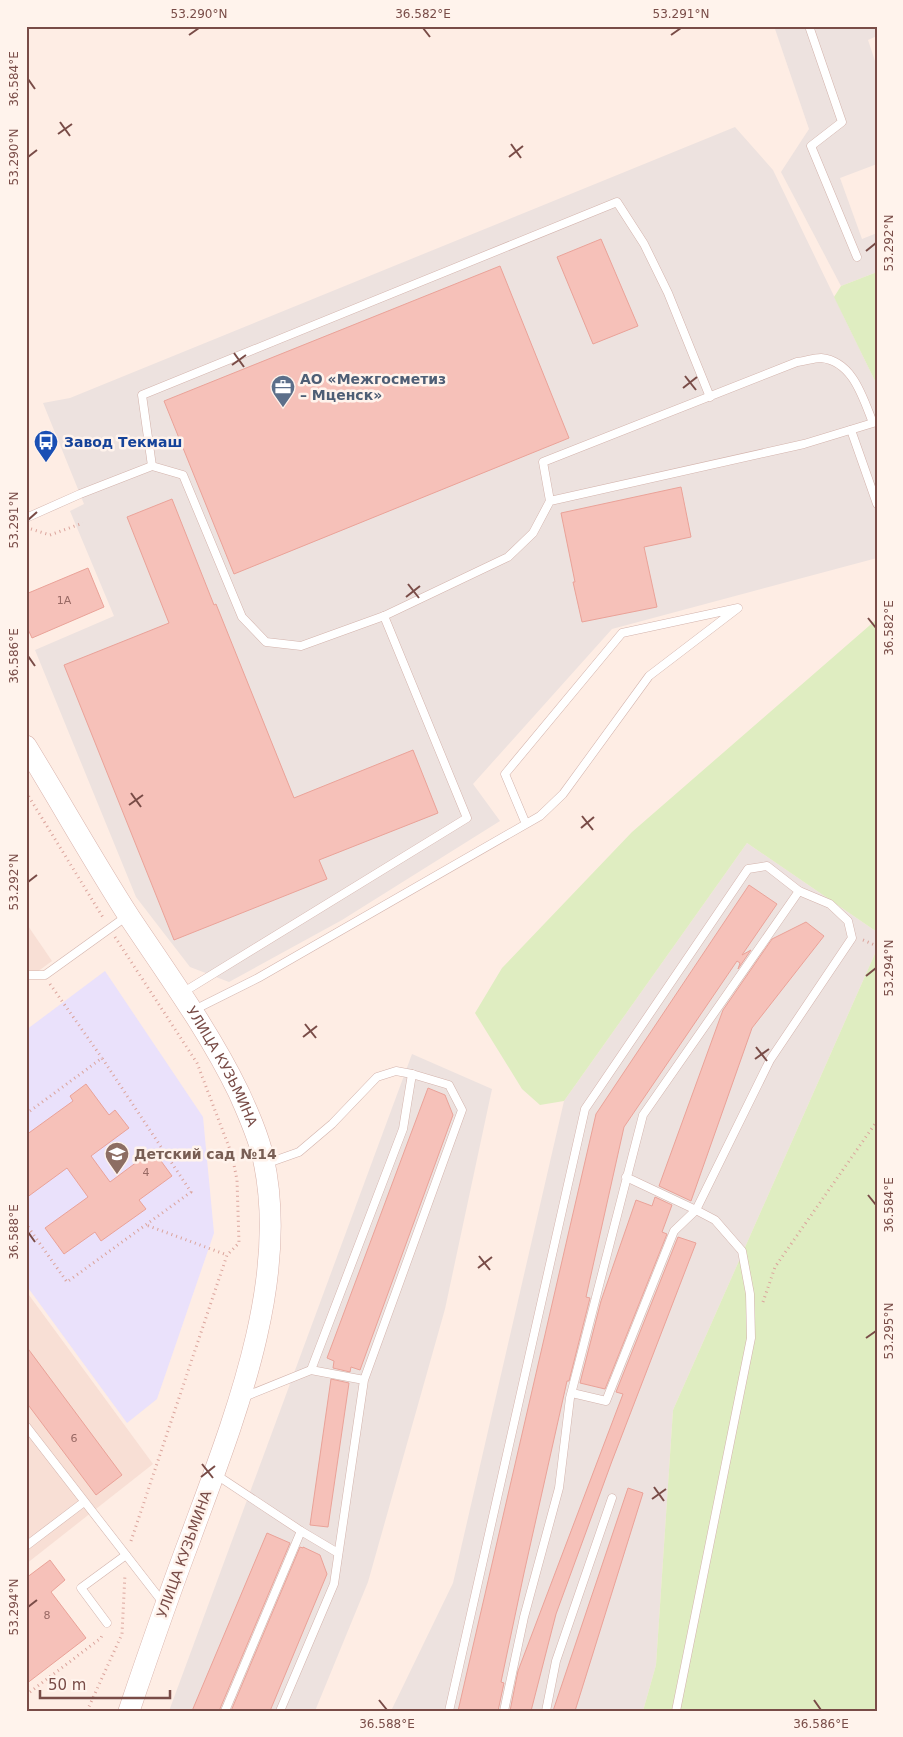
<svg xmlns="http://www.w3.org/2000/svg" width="903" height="1737" font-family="'DejaVu Sans',sans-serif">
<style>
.residential{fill:#f8dfd5}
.industrial{fill:#ede2df}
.education{fill:#eae1fb}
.green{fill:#dfedc1}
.building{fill:#f6c1b9;stroke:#eaa298}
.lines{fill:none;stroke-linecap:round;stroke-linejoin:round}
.service-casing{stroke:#d3b3ac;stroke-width:9}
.secondary-casing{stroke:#d9b3ab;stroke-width:22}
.path{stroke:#dba49c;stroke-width:3;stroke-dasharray:1 4;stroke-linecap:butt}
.service{stroke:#fff;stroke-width:8}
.secondary{stroke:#fff;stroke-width:21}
.ticks{fill:none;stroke:#794c47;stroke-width:2}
.labels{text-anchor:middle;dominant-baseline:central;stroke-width:5;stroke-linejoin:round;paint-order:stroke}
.number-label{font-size:11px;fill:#986964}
.service-label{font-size:14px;font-weight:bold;fill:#4e5e75;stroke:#fff3ec;text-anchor:start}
.transit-label{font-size:14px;font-weight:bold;fill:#164399;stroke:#fff3ec;text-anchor:start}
.street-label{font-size:14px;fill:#794c47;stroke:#fff3ec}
.education-label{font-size:14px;font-weight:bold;fill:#785e54;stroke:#fff3ec;text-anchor:start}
.neatline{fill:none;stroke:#794c47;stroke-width:2}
.ticks-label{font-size:12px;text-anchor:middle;fill:#794c47}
</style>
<rect width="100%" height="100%" fill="#feede4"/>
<!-- residential -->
<g class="residential">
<polygon points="26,923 52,961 26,980"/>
<polygon points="26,1291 153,1464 26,1564"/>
</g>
<!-- industrial -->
<g class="industrial">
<polygon points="774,26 877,26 877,36 868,40 877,67 877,164 840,178 862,239 877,233 877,272 841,286 781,172 809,129"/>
<polygon points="735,127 773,170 877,385 877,558 612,629 473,784 500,821 342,920 229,982 190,967 136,897 35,650 114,616 70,511 84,504 43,403 70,398"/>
<polygon points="747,843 877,932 877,949 673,1410 656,1665 643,1711 391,1711 453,1583 564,1101"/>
<polygon points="412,1054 492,1089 445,1309 368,1582 315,1711 169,1711"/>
</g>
<!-- education -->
<polygon class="education" points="105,971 203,1117 214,1233 157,1399 127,1423 26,1285 26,1030"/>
<!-- green -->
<g class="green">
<polygon points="877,272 877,385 834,297 841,286"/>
<polygon points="877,619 877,932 747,843 564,1101 540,1105 522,1089 475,1013 502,968 632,832"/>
<polygon points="877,949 877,1711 643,1711 656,1665 673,1410"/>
</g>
<!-- building -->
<g class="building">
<polygon points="601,239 638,326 593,344 557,257"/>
<polygon points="500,266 569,438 234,574 164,401"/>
<polygon points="681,487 691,537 644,547 657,607 582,622 573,582 575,582 561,513"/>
<polygon points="172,499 214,605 216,604 294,798 413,750 438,813 319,860 327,879 174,940 64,665 169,623 127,517"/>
<polygon points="88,568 104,607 32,638 26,625 26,594"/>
<polygon points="749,885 777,904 742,955 751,950 738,969 740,963 737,961 624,1127 586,1297 590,1298 569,1381 567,1381 524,1573 501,1682 504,1683 498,1711 458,1711 596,1114"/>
<polygon points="806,922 824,936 752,1028 691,1201 659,1186 723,1010 772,939"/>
<polygon points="86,1084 109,1115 115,1110 129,1128 91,1156 110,1182 153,1150 172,1176 139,1200 146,1209 101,1241 95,1232 64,1254 45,1228 88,1197 67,1168 26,1198 26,1135 73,1101 70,1096"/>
<polygon points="428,1088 445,1095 453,1115 360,1370 351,1367 350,1372 333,1368 334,1361 327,1358"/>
<polygon points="655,1197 672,1205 662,1232 667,1234 605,1389 580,1383 601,1301 636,1200 652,1206"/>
<polygon points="678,1237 696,1243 612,1461 556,1614 531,1711 510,1711 518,1671 623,1394 616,1392"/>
<polygon points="26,1346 122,1475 96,1495 26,1402"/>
<polygon points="331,1379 349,1383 328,1527 310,1525"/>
<polygon points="628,1488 643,1493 575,1711 553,1711"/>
<polygon points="267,1533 290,1543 219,1711 192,1711"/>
<polygon points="300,1547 303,1548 303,1547 320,1555 327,1574 270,1711 231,1711"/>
<polygon points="50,1560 65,1580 51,1592 86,1638 26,1684 26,1578"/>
</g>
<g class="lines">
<defs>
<g id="service">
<polyline points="809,26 842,122 811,146 857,257"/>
<polyline points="851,430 877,504"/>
<polyline points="152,466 142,395 617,202 644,244 668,293 710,397"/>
<path d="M26,518L80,494L152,466L183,475L242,617L266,642L301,646L384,616L508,557L533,533L550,501L543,462L797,362C805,361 814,358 821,358C853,361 863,398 873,423L804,444L550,501"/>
<polyline points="26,975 45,975 127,916"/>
<polyline points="182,993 467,818 384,616"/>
<polyline points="194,1010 258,978 540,816 563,794 649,676 738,608 622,633 505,774 526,824"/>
<polyline points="265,1164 299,1152 332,1124 377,1077 396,1071 412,1074"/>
<polyline points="572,1393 606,1401 674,1231 696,1210 715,1220 742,1251 750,1294 751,1338 676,1711"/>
<polyline points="244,1397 311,1370"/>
<polyline points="26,1426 164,1604"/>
<polyline points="215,1474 301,1531 225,1711"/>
<polyline points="301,1531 338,1553"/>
<polyline points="26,1546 84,1502"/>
<polyline points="107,1623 81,1588 126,1555"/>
<polyline points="280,1711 334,1584 364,1380 462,1110 449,1085 412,1074 403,1129 311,1370 364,1380"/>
<polyline points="449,1711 585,1109 748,869 767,866 799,891"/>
<polyline points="504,1711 524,1617 559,1488 570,1398 643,1115 799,891 830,904 848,921 852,938 770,1060 696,1210 626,1177"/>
<polyline points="546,1711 556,1661 612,1498"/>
</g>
<g id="secondary">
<path id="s1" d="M26,746C61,803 94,862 130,918C168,975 209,1031 239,1093C248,1113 258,1135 263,1157C291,1280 233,1422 191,1536C169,1594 149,1652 129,1711"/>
</g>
</defs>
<!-- service casing -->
<use href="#service" class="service-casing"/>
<!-- secondary casing -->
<use href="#secondary" class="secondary-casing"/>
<!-- path -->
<g class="path">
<polyline points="31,529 50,535 83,523"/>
<polyline points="26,792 104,919"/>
<polyline points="115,937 197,1063 232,1155 237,1180 239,1243 227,1255"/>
<polyline points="863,940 877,946"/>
<polyline points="50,984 102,1058"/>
<polyline points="26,1114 102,1058 191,1192 67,1282 26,1224"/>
<polyline points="763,1302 775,1267 877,1121"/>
<polyline points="131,1541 227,1255 146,1225"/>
<polyline points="26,1695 101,1638 103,1633"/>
<polyline points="87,1711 122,1634 125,1574"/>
</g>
<!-- service -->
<use href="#service" class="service"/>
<!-- secondary -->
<use href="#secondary" class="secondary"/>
</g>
<!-- ticks -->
<path class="ticks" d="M423,28L430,37M189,35L199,28M671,35L681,28M28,79L35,89M60,122L70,136M58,134L72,124M511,144L521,158M28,157L37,150M509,157L523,146M866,251L876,243M234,353L244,367M232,365L246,355M685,376L696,390M683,388L697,377M28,520L37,512M408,584L419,598M406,597L420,586M868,618L876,628M28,656L35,666M131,793L141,807M129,805L143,795M582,816L593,830M581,828L594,817M28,882L37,875M866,976L876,968M305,1024L316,1038M303,1037L317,1026M756,1047L767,1061M755,1059L769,1049M868,1195L876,1205M28,1232L35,1242M479,1256L490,1270M478,1268L492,1257M866,1338L876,1331M202,1464L213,1478M201,1477L215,1466M654,1487L664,1501M652,1499L666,1489M28,1607L37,1600M379,1700L387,1710M814,1700L821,1710"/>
<!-- icons -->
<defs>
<symbol id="office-pin" viewBox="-11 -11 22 30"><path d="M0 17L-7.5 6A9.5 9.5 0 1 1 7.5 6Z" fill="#5c6f8a" stroke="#fff3ec"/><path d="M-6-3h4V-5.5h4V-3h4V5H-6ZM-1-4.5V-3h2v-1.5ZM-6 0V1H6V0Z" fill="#fff"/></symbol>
<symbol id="bus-pin" viewBox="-11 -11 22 30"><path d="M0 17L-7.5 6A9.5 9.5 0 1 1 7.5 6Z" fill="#1a4fb4" stroke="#fff3ec"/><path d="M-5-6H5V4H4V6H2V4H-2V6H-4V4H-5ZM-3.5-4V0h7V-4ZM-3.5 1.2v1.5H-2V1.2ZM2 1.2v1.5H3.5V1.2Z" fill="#fff"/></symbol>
<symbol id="school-pin" viewBox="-11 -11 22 30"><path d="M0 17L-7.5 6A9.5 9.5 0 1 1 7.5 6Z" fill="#8d6e63" stroke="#fff3ec"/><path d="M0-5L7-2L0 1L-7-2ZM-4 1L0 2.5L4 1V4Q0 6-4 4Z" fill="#fff"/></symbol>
</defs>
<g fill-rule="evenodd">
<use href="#office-pin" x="269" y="373" width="28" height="38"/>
<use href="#bus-pin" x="32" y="428" width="28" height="38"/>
<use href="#school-pin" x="103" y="1140" width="28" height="38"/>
</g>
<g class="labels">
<!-- number labels -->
<g class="number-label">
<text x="64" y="600">1А</text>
<text x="146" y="1172">4</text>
<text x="74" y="1438">6</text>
<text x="47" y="1615">8</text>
</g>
<!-- service labels -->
<g class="service-label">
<text x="300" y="379">АО «Межгосметиз<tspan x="300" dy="16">– Мценск»</tspan></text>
</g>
<!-- transit labels -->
<g class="transit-label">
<text x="64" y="442">Завод Текмаш</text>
</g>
<!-- street labels -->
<g class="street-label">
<text stroke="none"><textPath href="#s1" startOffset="376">УЛИЦА КУЗЬМИНА</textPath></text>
<text transform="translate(184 1554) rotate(-70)">УЛИЦА КУЗЬМИНА</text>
</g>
<!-- education labels -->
<g class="education-label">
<text x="134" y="1154">Детский сад №14</text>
</g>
</g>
<!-- border -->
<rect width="903" height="1737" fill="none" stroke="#fff3ec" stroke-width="55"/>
<!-- scale -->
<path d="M40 1690v8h130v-8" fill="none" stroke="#794c47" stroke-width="2.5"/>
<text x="48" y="1690" font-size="15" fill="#794c47" stroke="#fff3ec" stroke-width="4" paint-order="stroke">50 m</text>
<rect x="28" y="28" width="848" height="1682" class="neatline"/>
<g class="ticks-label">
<text x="199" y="18">53.290°N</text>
<text x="423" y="18">36.582°E</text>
<text x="681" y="18">53.291°N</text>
<text transform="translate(14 79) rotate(-90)" y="4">36.584°E</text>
<text transform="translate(14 157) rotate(-90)" y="4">53.290°N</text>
<text transform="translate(889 243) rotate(-90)" y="4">53.292°N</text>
<text transform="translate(14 520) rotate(-90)" y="4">53.291°N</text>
<text transform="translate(889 628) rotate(-90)" y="4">36.582°E</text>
<text transform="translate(14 656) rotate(-90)" y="4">36.586°E</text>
<text transform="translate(14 882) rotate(-90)" y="4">53.292°N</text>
<text transform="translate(889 968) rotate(-90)" y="4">53.294°N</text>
<text transform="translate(889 1205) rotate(-90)" y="4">36.584°E</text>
<text transform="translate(14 1232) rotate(-90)" y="4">36.588°E</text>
<text transform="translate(889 1331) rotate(-90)" y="4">53.295°N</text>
<text transform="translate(14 1607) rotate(-90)" y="4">53.294°N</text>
<text x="387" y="1728">36.588°E</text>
<text x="821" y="1728">36.586°E</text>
</g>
</svg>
